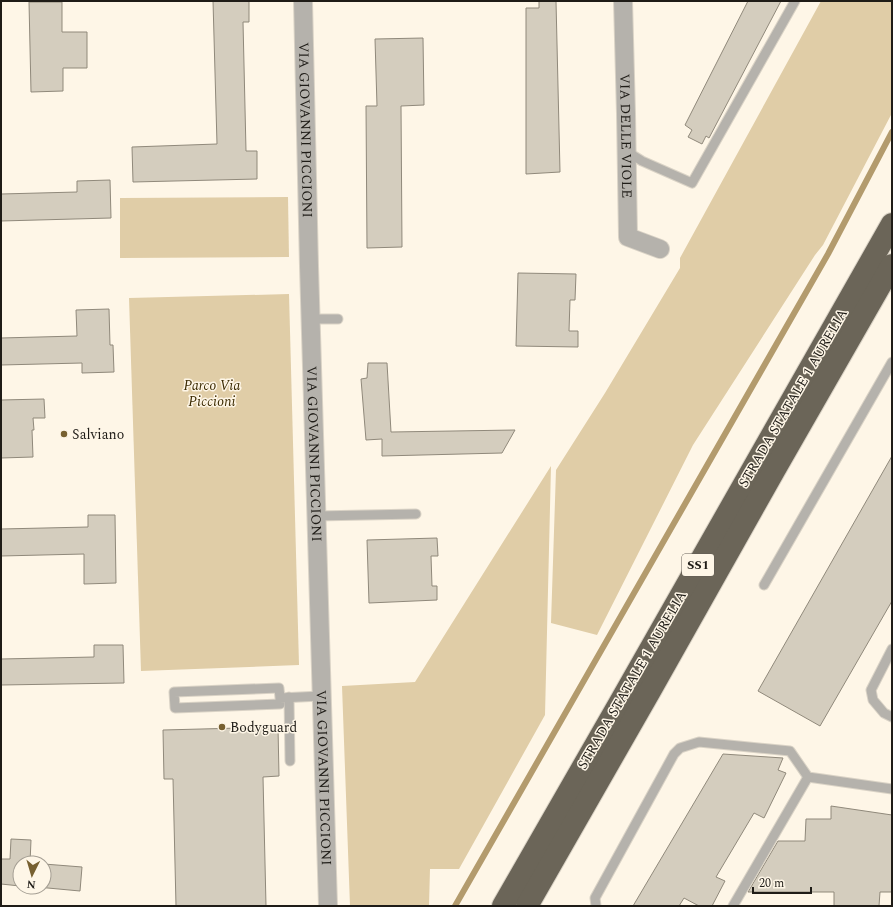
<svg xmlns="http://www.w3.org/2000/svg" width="893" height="907" font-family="Spectral,serif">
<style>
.green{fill:#e0cda7}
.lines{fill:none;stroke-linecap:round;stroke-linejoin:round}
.stream{stroke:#b39b6d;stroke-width:6}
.building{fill:#d4cdbe;stroke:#90897b}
.lane-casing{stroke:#dad3c6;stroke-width:11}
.street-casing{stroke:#dad3c6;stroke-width:20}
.highway-casing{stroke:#dad3c6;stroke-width:24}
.lane{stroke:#b5b2ac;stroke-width:9}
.street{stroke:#b5b2ac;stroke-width:18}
.highway{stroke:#6b6558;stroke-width:22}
.poi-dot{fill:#776030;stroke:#fef6e7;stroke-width:1.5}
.labels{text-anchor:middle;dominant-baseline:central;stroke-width:3;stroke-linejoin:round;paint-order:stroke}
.shield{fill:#fef6e7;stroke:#625d55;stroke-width:1}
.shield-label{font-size:13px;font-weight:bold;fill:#1f1c17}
.street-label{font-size:14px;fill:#1f1c17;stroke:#fef6e7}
.park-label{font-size:14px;font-style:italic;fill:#3c2b02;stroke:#fef6e7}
.poi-label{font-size:14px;fill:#1f1c17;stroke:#fef6e7;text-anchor:start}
</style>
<rect width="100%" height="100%" fill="#fef6e7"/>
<!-- green -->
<g class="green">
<polygon points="821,1 892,1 892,113 823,245 815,255 693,445 597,635 551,623 556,470 605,393 680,268 680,258"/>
<polygon points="288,197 289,257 120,258 120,198"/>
<polygon points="289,294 299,665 141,671 129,298"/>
<polygon points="551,466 545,715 459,869 430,869 429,906 350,906 342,686 415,682"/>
</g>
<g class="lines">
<!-- stream -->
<polyline class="stream" points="455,906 828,254 892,132"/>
</g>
<!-- building -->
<g class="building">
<polygon points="213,1 249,1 249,22 243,22 246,151 257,151 257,179 133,182 132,147 217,144"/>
<polygon points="539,1 556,1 560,172 526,174 526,8 539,8"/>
<polygon points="748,1 781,1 709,138 706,136 702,144 688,137 692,130 685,125"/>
<polygon points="29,2 62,2 62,32 87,32 87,68 63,68 63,91 31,92"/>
<polygon points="423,38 424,105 401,106 402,247 367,248 366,106 377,106 375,39"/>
<polygon points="110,180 111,218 1,221 1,194 77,192 77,181"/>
<polygon points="518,273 576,274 575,300 570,300 569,331 578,331 578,347 516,346"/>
<polygon points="109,309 110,345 113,345 114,372 82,373 82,363 1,365 1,338 77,336 76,310"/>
<polygon points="368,363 387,363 391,432 515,430 502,453 382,456 382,439 366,440 361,379 367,378"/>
<polygon points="44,399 45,418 33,418 34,430 32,430 33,457 1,458 1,400"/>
<polygon points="892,456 892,601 820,726 758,691"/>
<polygon points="88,515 115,515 116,583 84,584 84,554 1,556 1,529 88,527"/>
<polygon points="437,538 438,556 431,556 432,586 437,586 437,600 369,603 367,540"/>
<polygon points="94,645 123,645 124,683 1,685 1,659 94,657"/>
<polygon points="278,727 279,776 263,777 266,906 176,906 173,779 164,779 163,730"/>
<polygon points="723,754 783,758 778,770 786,773 764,818 754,813 716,877 725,881 712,906 699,906 684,898 679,906 633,906"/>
<polygon points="831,806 892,815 892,892 880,892 879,906 834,906 834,892 748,892 778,841 805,841 806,819 831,819"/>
<polygon points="11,839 31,840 30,863 20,863 20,886 1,884 1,859 10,859"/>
<polygon points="44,864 82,867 80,891 37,887 44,887"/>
</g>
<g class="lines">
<defs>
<g id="lane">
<polyline points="626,151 642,161 692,183 795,1"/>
<polyline points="311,319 338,319"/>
<polyline points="316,516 416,514"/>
<polyline points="764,585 892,362"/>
<polyline points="892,649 871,690 873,700 884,713 892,717"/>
<polyline points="289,697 290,761"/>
<polyline points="280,698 280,704 175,708 174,692 279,688 280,698 321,696"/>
<polyline points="596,906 595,898 674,754 680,748 699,742 790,751 808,777 892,789"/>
<polyline points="733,906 808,777"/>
</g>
<g id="street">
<path id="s1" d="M303,1L309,266L328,906"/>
<path id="s2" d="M623,1L626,114L628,237L660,249"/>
</g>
<g id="highway">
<polyline points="503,906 619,704 892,224"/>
<polyline points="527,906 650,691 775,469 892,265"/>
</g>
</defs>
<!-- lane casing -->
<use href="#lane" class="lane-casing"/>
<!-- street casing -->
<use href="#street" class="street-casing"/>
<!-- highway casing -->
<use href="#highway" class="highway-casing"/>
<!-- lane -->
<use href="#lane" class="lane"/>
<!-- street -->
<use href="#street" class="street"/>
<!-- highway -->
<use href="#highway" class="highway"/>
</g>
<!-- markers -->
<g class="poi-dot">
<circle cx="64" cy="434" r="4"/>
<circle cx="222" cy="727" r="4"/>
</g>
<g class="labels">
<!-- shield labels -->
<rect class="shield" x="682" y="554" width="32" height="22" rx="3"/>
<g class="shield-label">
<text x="698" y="565">SS1</text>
</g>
<!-- street labels -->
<g class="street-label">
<text stroke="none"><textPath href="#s1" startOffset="129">VIA GIOVANNI PICCIONI</textPath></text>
<text stroke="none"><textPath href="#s2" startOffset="135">VIA DELLE VIOLE</textPath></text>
<text transform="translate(793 398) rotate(-60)">STRADA STATALE 1 AURELIA</text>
<text stroke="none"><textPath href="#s1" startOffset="453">VIA GIOVANNI PICCIONI</textPath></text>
<text transform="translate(632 680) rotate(-60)">STRADA STATALE 1 AURELIA</text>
<text stroke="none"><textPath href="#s1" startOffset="777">VIA GIOVANNI PICCIONI</textPath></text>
</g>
<!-- park labels -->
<g class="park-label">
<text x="212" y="385">Parco Via<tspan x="212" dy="16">Piccioni</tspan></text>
</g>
<!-- poi labels -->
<g class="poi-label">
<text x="72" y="434">Salviano</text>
<text x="230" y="727">Bodyguard</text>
</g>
</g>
<!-- border -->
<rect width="893" height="907" fill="none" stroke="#1f1c17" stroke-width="4"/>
<!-- north arrow -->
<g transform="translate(32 875) rotate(185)"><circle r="19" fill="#fef6e7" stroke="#a59f94"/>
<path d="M0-3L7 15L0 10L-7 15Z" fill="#776030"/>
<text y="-6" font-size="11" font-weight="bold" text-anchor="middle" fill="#1f1c17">N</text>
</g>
<!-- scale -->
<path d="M753 887v6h58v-6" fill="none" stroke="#1f1c17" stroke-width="2"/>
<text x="759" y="887" font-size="12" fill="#1f1c17" stroke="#fef6e7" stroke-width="3" paint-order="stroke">20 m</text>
</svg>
